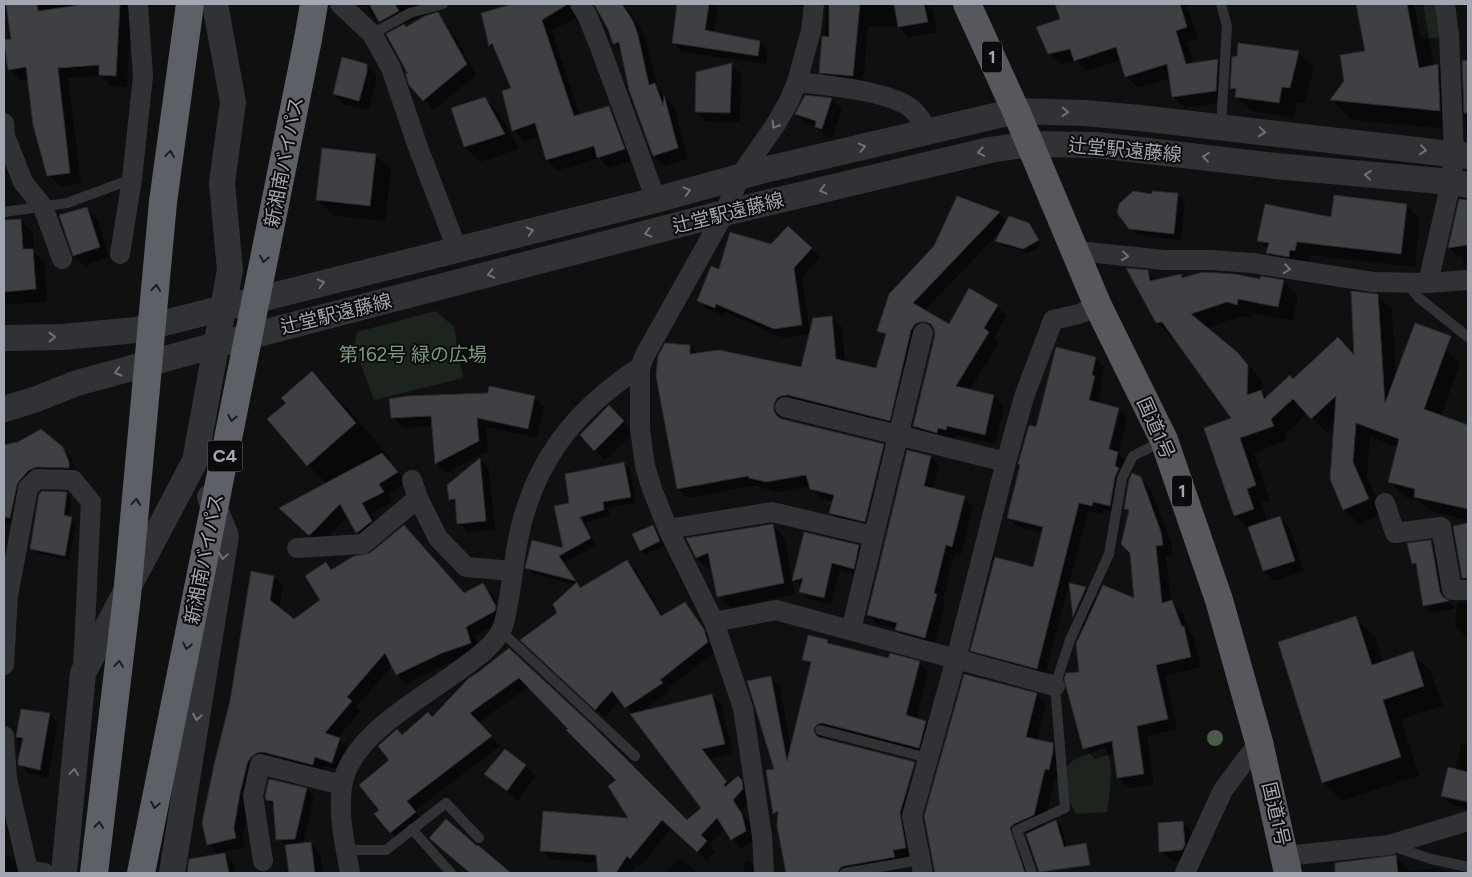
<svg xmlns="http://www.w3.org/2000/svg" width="1472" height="877" font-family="Figtree,'Noto Sans JP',sans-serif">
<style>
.green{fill:#1d241d}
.shadow{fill:#0007}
.building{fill:#3f4044;stroke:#2a2a2d}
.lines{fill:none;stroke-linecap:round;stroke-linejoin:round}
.service{stroke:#313236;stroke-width:10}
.minor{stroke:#313236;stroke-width:20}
.tertiary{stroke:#313236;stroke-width:26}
.trunk{stroke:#56585e;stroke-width:28}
.motorway{stroke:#5e6067;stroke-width:28}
.motorway-bridge{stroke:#5e6067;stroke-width:28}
.tree{fill:#4a5c4c}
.oneway{stroke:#6f727a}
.oneway2{stroke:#1c1c1e}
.labels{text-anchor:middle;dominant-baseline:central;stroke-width:4;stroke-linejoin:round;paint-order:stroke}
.shield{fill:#0b0b0c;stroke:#757880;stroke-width:1}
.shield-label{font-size:18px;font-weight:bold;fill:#a2a7b1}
.street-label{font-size:19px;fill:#a2a7b1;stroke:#0b0b0c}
.park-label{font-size:19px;fill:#7a9b7c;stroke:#0b0b0c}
</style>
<rect width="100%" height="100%" fill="#101011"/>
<!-- green -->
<g class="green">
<polygon points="1414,4 1439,4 1442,37 1421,39"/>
<polygon points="436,311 454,327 463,378 374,400 354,346 357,332"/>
<path d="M1104,748C1116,760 1109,796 1107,812L1076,814L1069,800L1067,766L1075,759Z"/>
</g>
<!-- shadow -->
<g class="shadow">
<polygon points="6,4 126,4 131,9 127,87 111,86 101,76 68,78 81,184 60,186 48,175 29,79 20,80 9,69 12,40"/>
<polygon points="366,4 438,4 440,8 390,30 389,33 371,15"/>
<polygon points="518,4 587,4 579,16 552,31 580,116 608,107 619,118 635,160 609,168 599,158 558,171 547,160 540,136 524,141 514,130 513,88 497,52 491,45 482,14"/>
<polygon points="595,4 625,4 643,33 648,47 657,87 674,107 688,159 664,166 654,155 622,51 614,43 609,29"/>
<polygon points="679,4 711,4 718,11 714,33 760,42 768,51 766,64 682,52 673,43"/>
<polygon points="786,4 818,4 813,9"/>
<polygon points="827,4 926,4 933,11 937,32 909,37 899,27 868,26 863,85 831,82 821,72"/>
<polygon points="1057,4 1186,4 1198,39 1187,42 1194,64 1218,61 1229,72 1227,102 1185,108 1173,96 1171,78 1138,88 1126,76 1121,60 1086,71 1076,61 1061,64 1049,53 1062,20"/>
<polygon points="1358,4 1423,4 1434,66 1438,66 1458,86 1460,130 1351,120 1332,100 1366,52"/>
<polygon points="444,25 455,36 476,75 434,110 410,84"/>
<polygon points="1468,41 1468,134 1466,132 1463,62 1466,61"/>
<polygon points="1298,52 1314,67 1305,103 1297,102 1294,118 1252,111 1236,96 1236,93 1231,88"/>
<polygon points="731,64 741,74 740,122 706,122 696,111"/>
<polygon points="366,65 376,75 376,82 369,110 344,104 334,94"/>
<polygon points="484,98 500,114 519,149 480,162 465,147 452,109"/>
<polygon points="832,99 842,109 832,138 827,137 817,128 807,124 797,114"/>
<polygon points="376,155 391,170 385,221 333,215 318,200"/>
<polygon points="1153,195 1178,195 1185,202 1181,240 1138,235 1130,228"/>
<polygon points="957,197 999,213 1007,221 1029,226 1041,246 1028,253 1001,245 997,240 1000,232 924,311 949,325 997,306 1007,316 994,338 999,343 969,391 994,397 1004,407 995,444 957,435 956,439 948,437 947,442 924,436 914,426 936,335 936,331 931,331 899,430 783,414 783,420 883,445 893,455 875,531 841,523 831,513 834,502 821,499 810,486 777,492 761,488 758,485 688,498 678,488 690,346 698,354 802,369 832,317 842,327 845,363 876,370 886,338 879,330 935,247"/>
<polygon points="1406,205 1420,219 1415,267 1310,255 1308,264 1282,267 1268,253 1268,250 1259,240 1332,218"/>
<polygon points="86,208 97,218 109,257 85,266 74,256 60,216"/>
<polygon points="1457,213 1468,215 1468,266 1463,261 1463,256 1459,257 1449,248"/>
<polygon points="21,220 33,233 34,252 45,262 47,301 4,305 4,223"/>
<polygon points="772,245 811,249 820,257 802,277 810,334 783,338 725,312 724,316 707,309 699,301 720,271"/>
<polygon points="1147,271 1157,281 1181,275 1184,279 1283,281 1298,296 1293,321 1252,313 1251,318 1242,316 1206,328 1237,353 1252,368 1262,381 1262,393 1267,398 1293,380 1356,358 1378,295 1392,310 1396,376 1446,349 1460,364 1441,416 1468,427 1468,520 1430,511 1419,500 1404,497 1390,482 1398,447 1370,437 1367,477 1383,513 1359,524 1344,509 1335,425 1327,433 1308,413 1285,434 1287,440 1254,453 1270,500 1261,503 1267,522 1280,518 1290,528 1304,571 1274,581 1264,571 1250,530 1235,515 1233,419 1174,337 1171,337 1157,322"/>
<polygon points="1095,358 1104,367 1100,383 1102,386 1098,404 1119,410 1127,418 1119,454 1126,461 1119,514 1102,509 1101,514 1088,511 1045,676 980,659 972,650 1034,568 1043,533 1017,526 1009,518 1037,428"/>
<polygon points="312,373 347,408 391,459 388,461 407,482 389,494 393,502 371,514 382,531 368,542 357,532 348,516 319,545 281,508 327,484 308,465 269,419 288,404"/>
<polygon points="534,397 544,407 537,438 486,427 488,451 446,473 437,464 433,426 403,428 393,418"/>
<polygon points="619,417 634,432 605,460 581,435"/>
<polygon points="18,443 63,448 70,456 76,470 76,475 45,474 18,525 4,522 4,524 4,447"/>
<polygon points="931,457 939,466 933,490 964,498 973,506 961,555 954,554 943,601 945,604 934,646 906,639 897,628 877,624 868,615"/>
<polygon points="480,460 489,469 495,530 468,532 459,523 457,506 450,499 449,486"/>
<polygon points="624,463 630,469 636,503 608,508 610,516 584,523 596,545 564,563 581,588 627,561 636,570 663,616 684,603 693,612 712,639 716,651 667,689 670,692 638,713 712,695 721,705 733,753 710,759 730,785 738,778 750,790 752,799 742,810 751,824 755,840 741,848 732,839 725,828 709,845 715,851 707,860 671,828 640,867 636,864 631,873 602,873 599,871 599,863 551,859 542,850 630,819 618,780 529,687 478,722 500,746 415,811 424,822 400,841 391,832 381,810 390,760 403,736 432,718 509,649 691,826 703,808 633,715 620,700 605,717 530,648 559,614 576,585 533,574 527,568 564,550 570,504"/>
<polygon points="1140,478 1151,489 1171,543 1173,555 1166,556 1171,601 1182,612 1191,635 1194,638 1201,667 1165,676 1177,729 1147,736 1154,784 1129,788 1118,777 1115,753 1095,759 1084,748 1081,673 1085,628 1074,617 1070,585 1086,589 1097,600 1136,600 1129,513 1125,509"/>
<polygon points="66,493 71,498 69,517 76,523 69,560 36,553 31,549"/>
<polygon points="1468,524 1468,583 1463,578 1454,527"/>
<polygon points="652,526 657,531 664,546 645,555 641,550"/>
<polygon points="773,526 785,538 795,594 731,608 719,596 713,568 709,570 697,558 688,539"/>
<polygon points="805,534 859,546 866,554 861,576 840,570 831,605 809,599 801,592 802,588 794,580"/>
<polygon points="1431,542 1439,549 1448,601 1455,609 1432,613 1424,605 1418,568 1414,564 1409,544"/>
<polygon points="326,564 332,570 465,595 483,584 492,594 504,616 504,620 475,636 480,653 449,663 406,684 397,674 393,665 356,707 360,711 338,738 348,748 342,771 324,766 322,774 273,761 249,803 243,838 245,847 218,853 219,855 208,844 274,577 283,586 279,609 294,620 322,601"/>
<polygon points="1468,602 1468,637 1465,636 1455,626 1457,603"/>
<polygon points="1356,618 1375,637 1383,662 1412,652 1431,672 1443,706 1401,719 1419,776 1342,801 1323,782"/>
<polygon points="827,641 831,645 889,659 919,663 928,672 916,719 926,722 935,731 928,757 827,732 822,737 822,739 914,763 923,772 915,857 863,873 787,873 778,826 779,818 775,813 768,771 776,769 771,678 780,687 791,748 811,667 804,660"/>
<polygon points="1036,694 1046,704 1037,741 1052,744 1062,754 1058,779 1055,778 1043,827 1056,821 1061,826 1071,863 1047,865 1047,873 1041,873 1026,832 1023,834 1031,873 935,873 925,817"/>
<polygon points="21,714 49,714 58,723 48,778 28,773 19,764 17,737"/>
<polygon points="1461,744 1468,746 1468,809 1452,805 1442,795 1455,770"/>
<polygon points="505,751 525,766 536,776 518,800 496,784 486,774"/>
<polygon points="307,789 314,797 303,844 311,843 320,853 323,873 290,873 287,847 278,839 275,807 267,799"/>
<polygon points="1183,823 1193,833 1193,860 1171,861 1161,851"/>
<polygon points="225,854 234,864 236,873 199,873 196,859"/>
<polygon points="9,855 24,870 24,873 4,873 4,856"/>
<polygon points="1396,857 1410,871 1436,868 1449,871 1451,873 1353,873 1370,870"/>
<polygon points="680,858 698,873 666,873"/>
<polygon points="746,861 751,862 760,873 743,873"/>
</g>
<!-- building -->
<g class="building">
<polygon points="6,4 37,4 38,11 79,5 79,4 120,4 116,76 99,75 99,65 58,68 70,173 47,176 33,125 26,67 8,70 4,40 11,39"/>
<polygon points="369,4 395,4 399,11 379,22"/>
<polygon points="513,4 568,4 542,20 574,116 609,106 625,149 597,158 594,146 546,160 535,123 512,131 502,91 511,88 492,43 489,46 481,13"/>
<polygon points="594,4 622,4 633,21 638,35 649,85 655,83 663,105 664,95 678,148 653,156 629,90 619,42 613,44 608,29"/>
<polygon points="677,4 709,4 705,30 760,41 758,56 672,43"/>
<polygon points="829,4 860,4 853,76 819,73 822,36 829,37"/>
<polygon points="894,4 924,4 928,22 898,27"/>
<polygon points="1055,4 1180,4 1187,27 1176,31 1186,64 1218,59 1216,91 1172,97 1167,64 1125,77 1116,47 1074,61 1070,49 1048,54 1036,27 1060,19"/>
<polygon points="1356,4 1407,4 1419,68 1438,64 1440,111 1330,100 1344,81 1340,55 1365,51"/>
<polygon points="438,12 467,64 423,101 409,85 405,73 408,74 386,34 404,24 406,27 425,16"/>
<polygon points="1238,43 1299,51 1290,88 1282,87 1279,103 1235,97 1236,88 1230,89 1232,57 1237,56"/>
<polygon points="342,57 367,64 367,72 359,101 333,94"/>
<polygon points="1468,60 1468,113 1464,113 1462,61"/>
<polygon points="732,63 730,113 695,112 696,72"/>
<polygon points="805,95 832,98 822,129 815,127 816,121 795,114"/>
<polygon points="485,97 505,134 464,147 451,108"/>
<polygon points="322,148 376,154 370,206 316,200"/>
<polygon points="1133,191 1152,194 1152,191 1178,193 1174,234 1129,229 1117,213 1119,204"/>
<polygon points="1334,195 1407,204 1401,254 1297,242 1295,251 1290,250 1289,257 1266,253 1269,243 1257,241 1265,204 1331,217"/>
<polygon points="957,196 1000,212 913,303 949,324 969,288 998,305 984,328 989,332 956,386 994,395 985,435 947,426 946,430 938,428 937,433 913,426 935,335 934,329 931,324 926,322 920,322 915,324 911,330 890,421 788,395 781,396 777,398 774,404 774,411 777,416 782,419 884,444 865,522 829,513 834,495 810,489 806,475 766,482 749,478 748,476 677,489 656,376 658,356 665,343 690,345 690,354 719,350 801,367 813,318 832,316 836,359 876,368 886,334 877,331 889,294 934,246"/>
<polygon points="1459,199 1468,200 1468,245 1448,248"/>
<polygon points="87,207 100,247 73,256 59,215"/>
<polygon points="1009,216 1029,223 1039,240 1023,249 995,241"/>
<polygon points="21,219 23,249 33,249 36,289 4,292 4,220"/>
<polygon points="788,226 812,248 794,268 802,325 774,329 716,304 715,308 697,301 711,266 719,269 730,232 771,244"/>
<polygon points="1126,268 1148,270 1150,281 1181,274 1182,278 1203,272 1235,274 1260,279 1261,276 1284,280 1278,307 1238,299 1237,305 1227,302 1191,314 1237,352 1248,365 1247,395 1261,390 1264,399 1290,375 1293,379 1338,337 1354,355 1351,291 1378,294 1385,403 1415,323 1451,336 1424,409 1468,425 1468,509 1414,497 1415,489 1388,482 1399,439 1356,423 1353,462 1369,499 1343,510 1330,479 1336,396 1311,419 1293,399 1271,419 1274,426 1240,438 1256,485 1247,489 1254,509 1234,516 1204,428 1231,418 1162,322 1156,323"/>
<polygon points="1056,347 1096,357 1092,375 1095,376 1089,400 1119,408 1109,449 1118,452 1115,466 1119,468 1115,477 1110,506 1093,502 1092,506 1079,503 1037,669 970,651 995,557 1033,567 1043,527 1007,518 1020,465 1018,464 1029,425 1036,427"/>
<polygon points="312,371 356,423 307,466 267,419 286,403 281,398"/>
<polygon points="489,386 535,396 528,429 477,418 479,441 435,464 431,416 391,418 389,399 408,396 488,393"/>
<polygon points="609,405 624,421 594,451 580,435"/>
<polygon points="41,429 63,447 69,462 69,468 37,467 29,470 20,480 17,485 10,518 4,517 4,445 18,442"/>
<polygon points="907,450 931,456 924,486 965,496 952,547 946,545 934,593 937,594 925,638 895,630 897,623 867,615"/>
<polygon points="382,453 398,472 379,484 384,492 362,503 372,521 358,532 356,533 340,504 310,535 308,535 279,508"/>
<polygon points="480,458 486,521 457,524 455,499 449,500 447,485"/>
<polygon points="624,462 631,497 603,502 604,510 580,517 591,538 559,556 576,581 525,568 532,540 563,548 554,506 569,503 565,474"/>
<polygon points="1132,473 1141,477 1161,532 1163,545 1156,546 1162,603 1172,600 1182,627 1184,626 1191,657 1156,665 1168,719 1137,726 1144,774 1117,778 1112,741 1083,749 1064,679 1066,673 1079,672 1076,644 1103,585 1134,598 1130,553 1121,544 1129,510 1124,509 1129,480"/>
<polygon points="42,491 67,492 64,515 72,517 65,556 30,549 39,494"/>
<polygon points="1280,516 1295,561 1263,571 1248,527"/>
<polygon points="1468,523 1468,578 1462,578 1453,526"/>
<polygon points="773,524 784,583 717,597 708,553 696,558 686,538"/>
<polygon points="404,525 464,593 483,583 496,606 495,611 466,627 471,643 440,654 396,675 385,653 347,697 352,701 325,733 340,738 332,763 315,757 313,765 263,752 257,753 252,756 248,761 240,793 234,828 236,838 207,845 202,823 214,765 230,701 251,571 274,576 270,600 294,619 320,600 305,576 326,562 331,570 354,556 370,553"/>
<polygon points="653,525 660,541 640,551 632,534"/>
<polygon points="804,532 859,545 854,569 832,563 824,598 799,592 803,578 792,581"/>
<polygon points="1431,540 1440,592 1443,597 1449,601 1423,606 1416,563 1412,564 1407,543"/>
<polygon points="627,560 661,616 685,602 704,629 708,642 660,680 663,683 625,708 612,691 595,710 520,640 557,613 553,604 577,582 580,588"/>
<polygon points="1069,583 1086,587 1073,617"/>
<polygon points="1356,616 1372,665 1413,651 1424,686 1383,700 1401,757 1322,783 1278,642"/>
<polygon points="808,635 828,640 827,643 888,658 890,653 920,661 906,715 926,721 919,748 822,723 818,724 814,728 814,732 818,737 915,762 900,813 906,848 893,850 895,857 844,866 840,868 838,873 786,873 777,826 778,811 773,814 766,770 774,769 747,681 771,676 787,761 811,662 802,660"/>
<polygon points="509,648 594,727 687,820 701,808 630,714 712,694 725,744 702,749 727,782 724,784 725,787 738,776 742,780 743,789 733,800 742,814 746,831 731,840 717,818 701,835 707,841 697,852 662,820 630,859 627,856 616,873 598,873 596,855 540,851 543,811 628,818 608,786 616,780 566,730 568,729 519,678 470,713 492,736 407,801 416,812 390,833 374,814 379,810 359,785 389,760 378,746 397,729 402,735 428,712 432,717 469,678 480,671"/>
<polygon points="964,674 1037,693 1026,737 1053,743 1053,751 1049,770 1045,769 1034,815 1014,824 1010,828 1025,873 935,873 924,816"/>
<polygon points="21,709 50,713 40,770 18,765 18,760 23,738 16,737"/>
<polygon points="505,749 526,765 507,791 484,774"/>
<polygon points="1448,767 1468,772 1468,802 1441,796"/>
<polygon points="269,779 307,788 295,839 276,840 273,801 266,800 265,796"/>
<polygon points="446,819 477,846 478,845 511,873 470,873 429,838"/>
<polygon points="1056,820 1064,847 1086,843 1090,865 1039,872 1026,834"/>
<polygon points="1183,821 1185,845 1182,850 1159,852 1158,823"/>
<polygon points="311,842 315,873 289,873 285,845"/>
<polygon points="225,853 229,873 187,873 189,859"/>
<polygon points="1396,855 1398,873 1335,873 1335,863"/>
</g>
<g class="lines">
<!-- service -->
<g class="service">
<polyline points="372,34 410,13 443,4"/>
<polyline points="1221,126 1227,26 1221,4"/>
<polyline points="4,212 67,203 132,179"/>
<polyline points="1407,284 1419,298 1468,337"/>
<polyline points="501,631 635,756"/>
<polyline points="820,730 928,758"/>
<polyline points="412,829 451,873"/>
<polyline points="1392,846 1431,859 1468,867"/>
<polyline points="345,850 386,850 446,803 479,838"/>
<polyline points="845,873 920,860"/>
<polyline points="1032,873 1017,830 1065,808 1055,686 1070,640 1109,554 1122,478 1133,456 1163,441"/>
</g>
<!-- minor -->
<g class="minor">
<polyline points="340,4 372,34 391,68 419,150 457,249"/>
<polyline points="580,4 587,15 600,47 656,200"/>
<path d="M797,82C824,85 893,91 913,110C919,116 924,124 929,131"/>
<polyline points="4,123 5,136 23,182 43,207 62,259"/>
<polyline points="1077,251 1164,260 1211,260 1252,263 1373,282 1428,283 1468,280"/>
<polyline points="120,254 132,179 143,76 138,4"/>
<polyline points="1428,283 1451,182 1454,154 1449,35 1445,4"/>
<polyline points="785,407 1006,462"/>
<polyline points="412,480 418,498 438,538 466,567 513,571"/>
<polyline points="1385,503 1395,533 1441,527 1452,590 1468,590"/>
<polyline points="668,529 772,512 873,536"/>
<polyline points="297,548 363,544 418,498"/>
<polyline points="4,595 8,596 4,665"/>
<polyline points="8,596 28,488 37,479 73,480 91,502 83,669"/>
<polyline points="714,622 776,610 1055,686"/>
<polyline points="851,630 923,333"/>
<polyline points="4,736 7,779 28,870 45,873"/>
<polyline points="1286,856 1389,845 1468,821"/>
<polyline points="263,861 253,796 260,764 342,785"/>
<path d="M350,873C345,845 338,816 342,787C348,738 417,701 454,674C470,662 491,649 501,631C506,621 507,608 509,598C512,580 514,563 517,545C531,465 573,411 640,367"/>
<polyline points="764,873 762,836 743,708 714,622 668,529 652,489 645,466 640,429 640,367 645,355 724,214 740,176 776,124 789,101 797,82 811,31 814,4"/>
<polyline points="923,873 912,816 956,659 1006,462 1024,397 1053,320 1079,314 1098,306"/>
<polyline points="1185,873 1223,790 1259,742"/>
</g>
<!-- tertiary -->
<g class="tertiary">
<polyline points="4,338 63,337 136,330 656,200 764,170 1016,111 1084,113 1140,118 1468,156"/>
<polyline points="4,409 34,400 77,383 216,345 716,215 990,150 1029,144 1097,145 1276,166 1451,182 1468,185"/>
<polyline points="64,873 83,673 195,461 230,270 222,183 233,102 215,4"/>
<polyline points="172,873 226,536 210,497"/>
</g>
<!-- trunk -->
<polyline class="trunk" points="967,4 1016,111 1098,306 1164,440 1219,600 1259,742 1288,873"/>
<!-- motorway -->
<g class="motorway">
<polyline points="308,39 314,4"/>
<polyline points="163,202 190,4"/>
</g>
<!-- motorway-bridge -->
<g class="motorway-bridge">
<polyline points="94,873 127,596 163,202"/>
<polyline points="141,873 308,39"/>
</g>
</g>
<!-- trees -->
<circle class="tree" cx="1215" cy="738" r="8"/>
<!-- one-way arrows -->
<defs><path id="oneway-chevron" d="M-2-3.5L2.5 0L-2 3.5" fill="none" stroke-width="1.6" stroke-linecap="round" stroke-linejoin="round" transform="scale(1.25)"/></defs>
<g class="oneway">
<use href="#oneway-chevron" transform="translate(1065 112) rotate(2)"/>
<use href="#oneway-chevron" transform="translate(775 125) rotate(122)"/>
<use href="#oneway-chevron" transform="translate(1262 132) rotate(6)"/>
<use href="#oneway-chevron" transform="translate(862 147) rotate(-13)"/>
<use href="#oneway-chevron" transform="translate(1423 150) rotate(7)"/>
<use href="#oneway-chevron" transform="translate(981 152) rotate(170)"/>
<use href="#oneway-chevron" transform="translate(1206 157) rotate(-173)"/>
<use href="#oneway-chevron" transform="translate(1368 175) rotate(-174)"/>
<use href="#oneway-chevron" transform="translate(823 190) rotate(166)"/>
<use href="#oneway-chevron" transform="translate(687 191) rotate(-15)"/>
<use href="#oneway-chevron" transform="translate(530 231) rotate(-14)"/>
<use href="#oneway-chevron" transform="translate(648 233) rotate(165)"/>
<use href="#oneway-chevron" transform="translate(1125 256) rotate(7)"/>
<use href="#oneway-chevron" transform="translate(1287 269) rotate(9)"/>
<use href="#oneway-chevron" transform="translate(491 274) rotate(166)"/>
<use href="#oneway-chevron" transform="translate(321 283) rotate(-14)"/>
<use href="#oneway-chevron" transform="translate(52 337) rotate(-1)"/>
<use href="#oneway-chevron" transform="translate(118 372) rotate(164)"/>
<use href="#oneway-chevron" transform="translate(223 556) rotate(99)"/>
<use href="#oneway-chevron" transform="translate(197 717) rotate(99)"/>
<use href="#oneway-chevron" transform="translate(74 772) rotate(-85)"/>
</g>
<g class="oneway2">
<use href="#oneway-chevron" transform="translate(170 154) rotate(-82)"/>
<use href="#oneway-chevron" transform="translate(264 259) rotate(101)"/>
<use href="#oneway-chevron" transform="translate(156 288) rotate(-85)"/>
<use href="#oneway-chevron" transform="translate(232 418) rotate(101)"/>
<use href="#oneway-chevron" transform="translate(136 502) rotate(-85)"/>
<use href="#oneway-chevron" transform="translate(187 646) rotate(101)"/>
<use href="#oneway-chevron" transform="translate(119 664) rotate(-83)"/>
<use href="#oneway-chevron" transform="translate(155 805) rotate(101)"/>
<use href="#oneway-chevron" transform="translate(99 825) rotate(-83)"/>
</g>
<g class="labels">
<!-- shield labels -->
<g class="shield">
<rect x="982" y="41.5" width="20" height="31" rx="4"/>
<rect x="207.5" y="440.5" width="35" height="31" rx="4"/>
<rect x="1172" y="475.5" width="20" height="31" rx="4"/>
</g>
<g class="shield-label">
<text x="992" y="57">1</text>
<text x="225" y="456">C4</text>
<text x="1182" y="491">1</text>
</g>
<!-- street labels -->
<g class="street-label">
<text transform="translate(1125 150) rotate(5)">辻堂駅遠藤線</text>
<text transform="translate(284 162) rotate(-79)">新湘南バイパス</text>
<text transform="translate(728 213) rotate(-14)">辻堂駅遠藤線</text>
<text transform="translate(336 314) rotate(-14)">辻堂駅遠藤線</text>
<text transform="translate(1156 428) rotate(66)">国道1号</text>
<text transform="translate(204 559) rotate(-79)">新湘南バイパス</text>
<text transform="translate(1276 814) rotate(77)">国道1号</text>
</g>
<!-- park labels -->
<g class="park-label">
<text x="413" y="354">第162号 緑の広場</text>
</g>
</g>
<!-- border -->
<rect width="1472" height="877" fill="none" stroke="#a2a7b1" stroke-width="10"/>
</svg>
